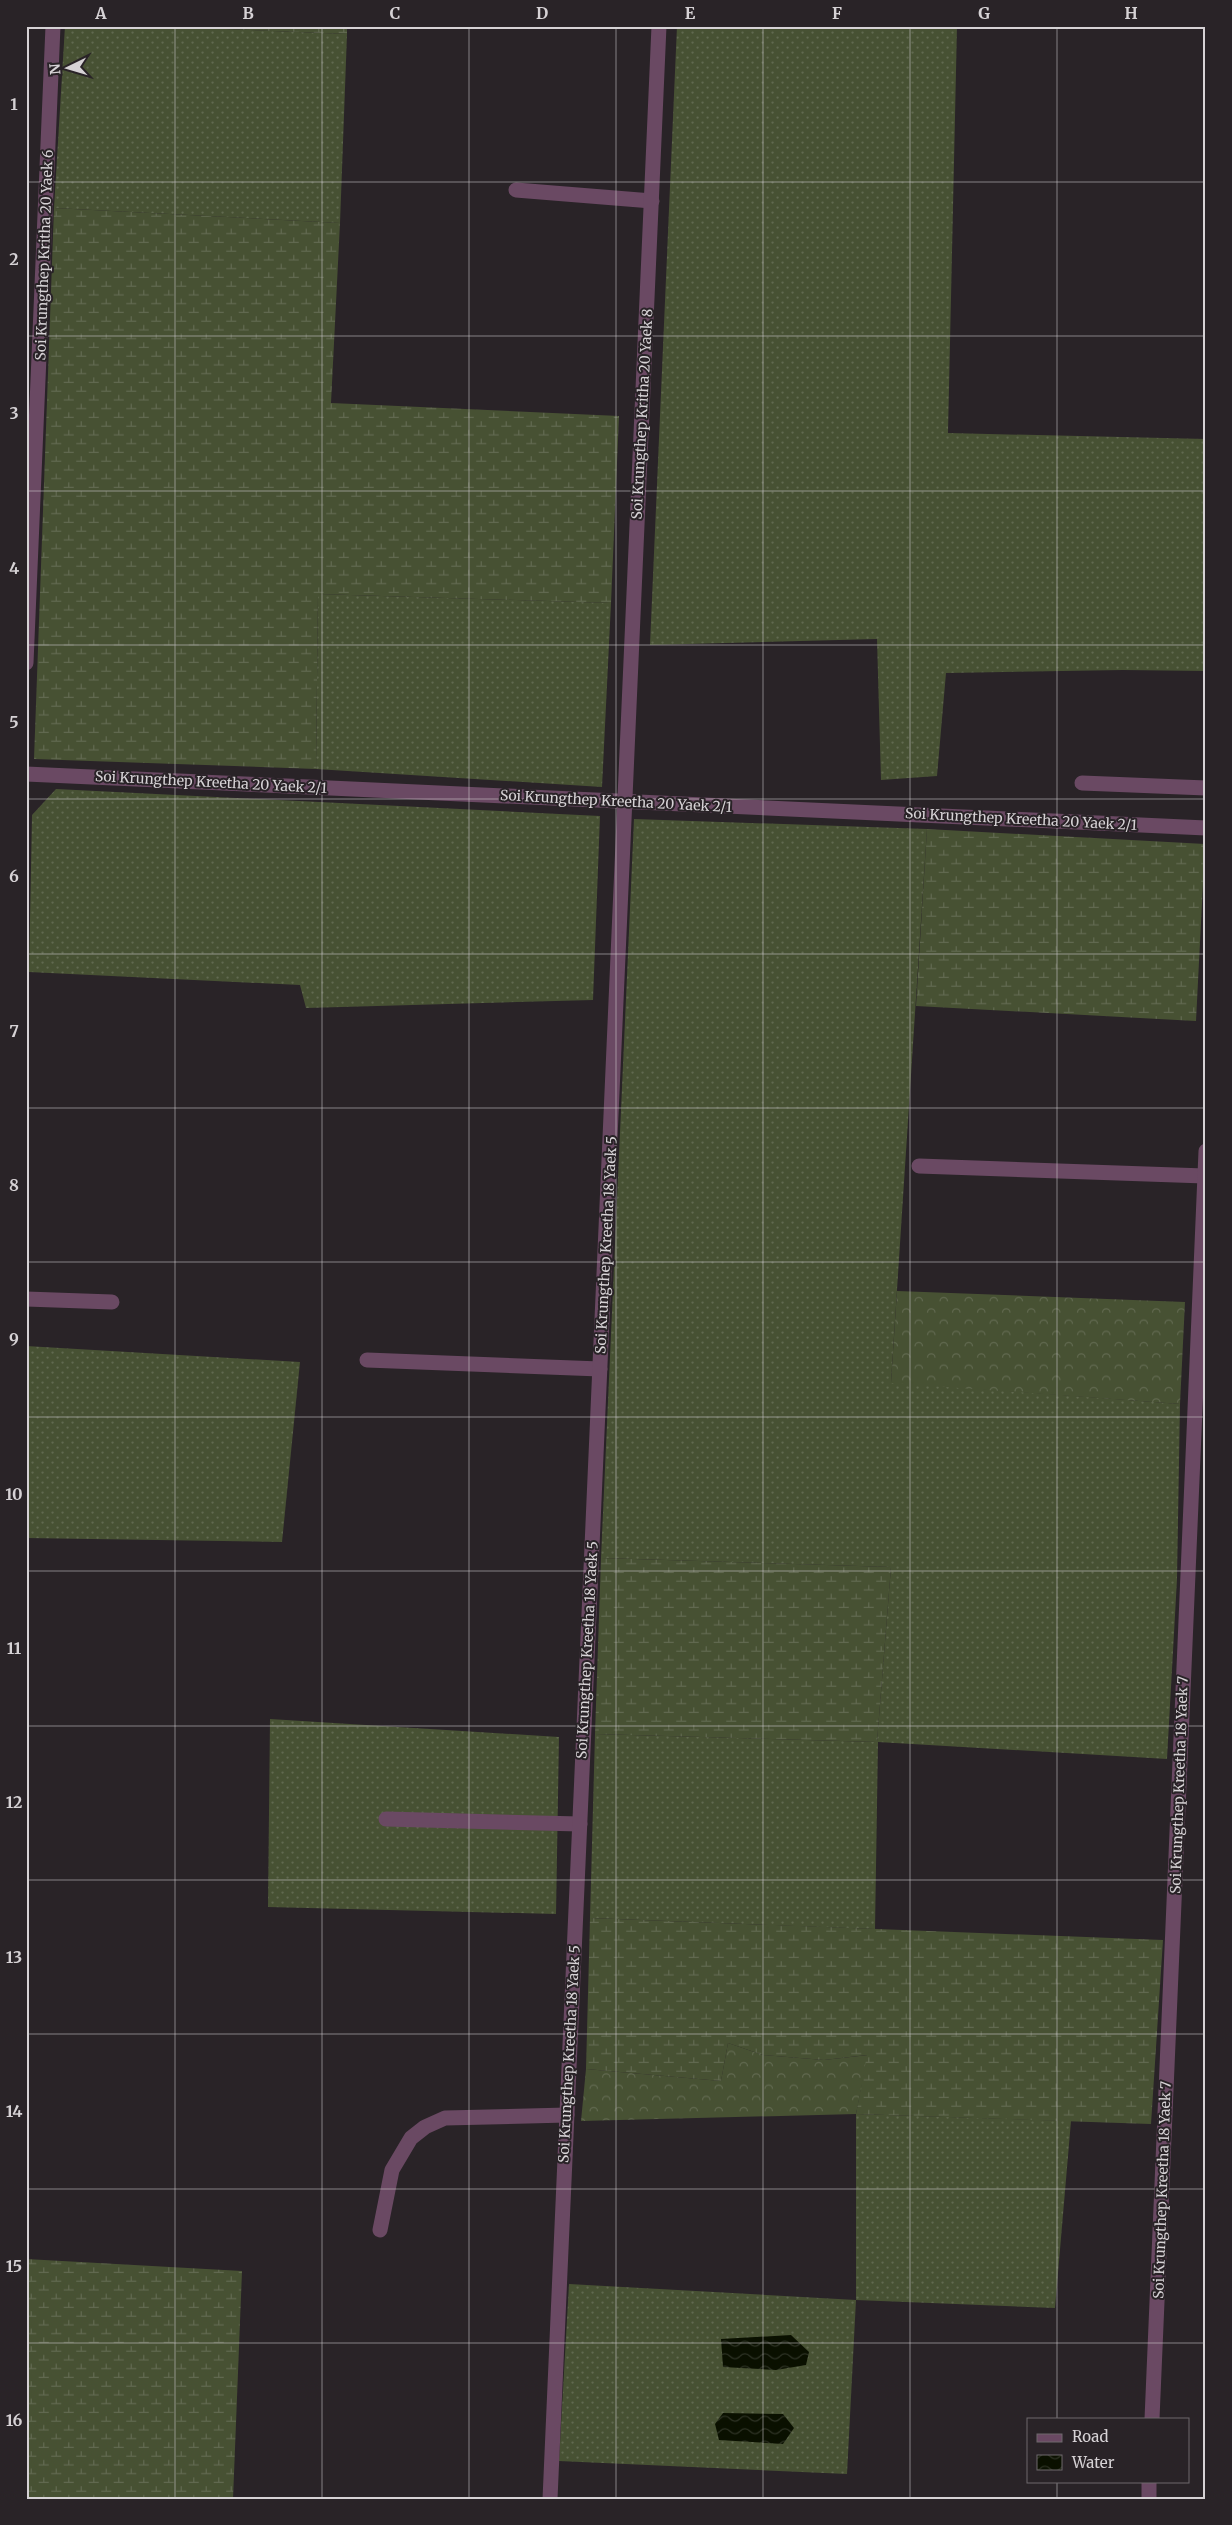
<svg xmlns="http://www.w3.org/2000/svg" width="1232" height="2525" font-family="Merriweather,serif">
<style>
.grass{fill:url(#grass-dots)}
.forest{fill:url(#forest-crowns)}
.wetland{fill:url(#wetland-marsh)}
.water{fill:url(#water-waves)}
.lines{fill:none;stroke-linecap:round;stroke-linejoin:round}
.lane{stroke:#6a4963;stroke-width:15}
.street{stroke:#6a4963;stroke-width:15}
.grid{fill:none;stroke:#d6d2d5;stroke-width:1;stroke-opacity:0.55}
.labels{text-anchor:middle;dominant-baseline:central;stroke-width:4;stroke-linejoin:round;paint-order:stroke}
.street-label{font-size:14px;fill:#d6d2d5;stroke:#292327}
.neatline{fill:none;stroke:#d6d2d5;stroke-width:2}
.grid-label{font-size:16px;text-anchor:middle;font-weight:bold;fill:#d6d2d5}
</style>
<defs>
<pattern id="grass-dots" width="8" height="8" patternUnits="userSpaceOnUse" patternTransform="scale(1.25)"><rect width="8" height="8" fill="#475133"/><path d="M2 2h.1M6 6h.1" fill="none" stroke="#616950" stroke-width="1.8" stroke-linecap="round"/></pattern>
<pattern id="forest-crowns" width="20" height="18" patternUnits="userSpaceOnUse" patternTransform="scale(1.25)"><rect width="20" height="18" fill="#475133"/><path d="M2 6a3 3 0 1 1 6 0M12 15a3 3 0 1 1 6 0" fill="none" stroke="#616950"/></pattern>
<pattern id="wetland-marsh" width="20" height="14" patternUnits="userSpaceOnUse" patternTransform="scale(1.25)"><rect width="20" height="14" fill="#475133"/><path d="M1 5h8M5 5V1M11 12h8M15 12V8" fill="none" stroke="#616950"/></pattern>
<pattern id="water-waves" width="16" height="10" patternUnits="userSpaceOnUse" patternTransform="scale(1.25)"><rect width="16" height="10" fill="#0a1000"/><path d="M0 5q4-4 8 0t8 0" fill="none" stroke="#2d3224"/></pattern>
</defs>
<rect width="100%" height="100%" fill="#292327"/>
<!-- grass -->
<g class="grass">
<polygon points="65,26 153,26 347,34 340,223 54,208"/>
<polygon points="677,26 957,26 948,433 1206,439 1206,671 1123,670 946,673 937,776 881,780 877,639 650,645"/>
<polygon points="318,594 611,603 602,787 316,769"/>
<polygon points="56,789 600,816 593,1000 306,1008 300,985 29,972 32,815"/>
<polygon points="634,819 927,829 891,1382 1180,1404 1177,1579 1167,1759 878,1742 875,1929 590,1918 595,1734 877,1742 891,1567 601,1558"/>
<polygon points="26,1346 300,1362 282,1542 26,1538"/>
<polygon points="270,1719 559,1737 556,1914 268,1907"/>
<polygon points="856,2114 1071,2121 1055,2308 856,2300 847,2474 559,2461 569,2284 856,2300"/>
</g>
<!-- forest -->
<g class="forest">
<polygon points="897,1291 1185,1302 1180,1404 891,1383"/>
<polygon points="728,2043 763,2055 824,2060 868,2055 856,2114 581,2121 586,2069 721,2081"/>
</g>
<!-- wetland -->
<g class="wetland">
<polygon points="153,26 347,26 347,34"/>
<polygon points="54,208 340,223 331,403 619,416 611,603 318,594 316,769 34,759"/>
<polygon points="927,829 1205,844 1196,1021 916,1006"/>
<polygon points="601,1558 891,1567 877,1742 595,1734"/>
<polygon points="590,1918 1163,1940 1151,2124 856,2114 867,2055 824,2060 763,2055 728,2043 721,2081 586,2069"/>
<polygon points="26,2259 242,2271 233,2499 26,2499"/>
</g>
<!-- water -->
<g class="water">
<polygon points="791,2335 809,2352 806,2365 776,2370 723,2367 721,2339"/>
<polygon points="723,2413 783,2414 794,2428 783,2444 719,2440 715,2424"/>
</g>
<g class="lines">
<!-- lane -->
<g class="lane">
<polyline points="516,190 652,201"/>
<polyline points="1082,783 1206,788"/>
<polyline points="919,1166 1205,1176"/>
<polyline points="26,1299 112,1302"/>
<polyline points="367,1360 600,1369"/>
<polyline points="386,1819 580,1824"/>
<polyline points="380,2230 392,2170 411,2138 425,2127 445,2118 567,2115"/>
</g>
<!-- street -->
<g class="street">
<polyline points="26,663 53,26"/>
<polyline points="26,774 1206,828"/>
<polyline points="1152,2419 1206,1151"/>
<polyline points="550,2499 659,26"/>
<polyline points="1149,2499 1149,2481"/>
</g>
</g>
<!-- grid -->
<path class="grid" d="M175,26V2499M322,26V2499M469,26V2499M616,26V2499M763,26V2499M910,26V2499M1057,26V2419M26,182H1206M26,336H1206M26,491H1206M26,645H1206M26,799H1206M26,954H1206M26,1108H1206M26,1262H1206M26,1417H1206M26,1571H1206M26,1726H1206M26,1880H1206M26,2034H1206M26,2189H1206M26,2343H1206M1057,2481V2499"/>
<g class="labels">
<!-- street labels -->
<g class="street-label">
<text transform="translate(44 255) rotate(-88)">Soi Krungthep Kritha 20 Yaek 6</text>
<text transform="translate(642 414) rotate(-87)">Soi Krungthep Kritha 20 Yaek 8</text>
<text transform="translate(211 782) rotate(3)">Soi Krungthep Kreetha 20 Yaek 2/1</text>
<text transform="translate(616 801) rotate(3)">Soi Krungthep Kreetha 20 Yaek 2/1</text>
<text transform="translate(1021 819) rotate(3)">Soi Krungthep Kreetha 20 Yaek 2/1</text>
<text transform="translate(606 1245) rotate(-87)">Soi Krungthep Kreetha 18 Yaek 5</text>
<text transform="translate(587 1650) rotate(-87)">Soi Krungthep Kreetha 18 Yaek 5</text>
<text transform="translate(1179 1785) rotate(-88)">Soi Krungthep Kreetha 18 Yaek 7</text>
<text transform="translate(569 2054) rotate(-87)">Soi Krungthep Kreetha 18 Yaek 5</text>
<text transform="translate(1162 2190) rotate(-88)">Soi Krungthep Kreetha 18 Yaek 7</text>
</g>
</g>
<!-- border -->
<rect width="1232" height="2525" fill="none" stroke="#292327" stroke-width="55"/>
<!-- legend -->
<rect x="1027" y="2418" width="162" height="65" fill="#292327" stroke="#6e696d"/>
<rect x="1037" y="2434" width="25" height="8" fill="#6a4963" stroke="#6e696d"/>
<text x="1072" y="2442" font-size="15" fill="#d6d2d5">Road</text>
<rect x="1037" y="2455" width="25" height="15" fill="url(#water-waves)" stroke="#6e696d"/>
<text x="1072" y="2468" font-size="15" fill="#d6d2d5">Water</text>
<!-- north arrow -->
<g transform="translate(68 68) rotate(265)" stroke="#292327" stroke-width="4" paint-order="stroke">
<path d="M0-4L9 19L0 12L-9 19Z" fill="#d6d2d5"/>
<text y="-8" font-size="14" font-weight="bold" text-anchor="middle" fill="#d6d2d5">N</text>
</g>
<rect x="28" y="28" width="1176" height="2470" class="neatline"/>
<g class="grid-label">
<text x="101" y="19">A</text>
<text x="248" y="19">B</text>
<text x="395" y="19">C</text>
<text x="542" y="19">D</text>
<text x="690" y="19">E</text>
<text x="837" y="19">F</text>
<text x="984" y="19">G</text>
<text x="1131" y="19">H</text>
<text x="14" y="110">1</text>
<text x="14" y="265">2</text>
<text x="14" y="419">3</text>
<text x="14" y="574">4</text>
<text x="14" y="728">5</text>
<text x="14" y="882">6</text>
<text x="14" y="1037">7</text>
<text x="14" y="1191">8</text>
<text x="14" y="1345">9</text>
<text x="14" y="1500">10</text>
<text x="14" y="1654">11</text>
<text x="14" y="1808">12</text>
<text x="14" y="1963">13</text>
<text x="14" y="2117">14</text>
<text x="14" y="2272">15</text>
<text x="14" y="2426">16</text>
</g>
</svg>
